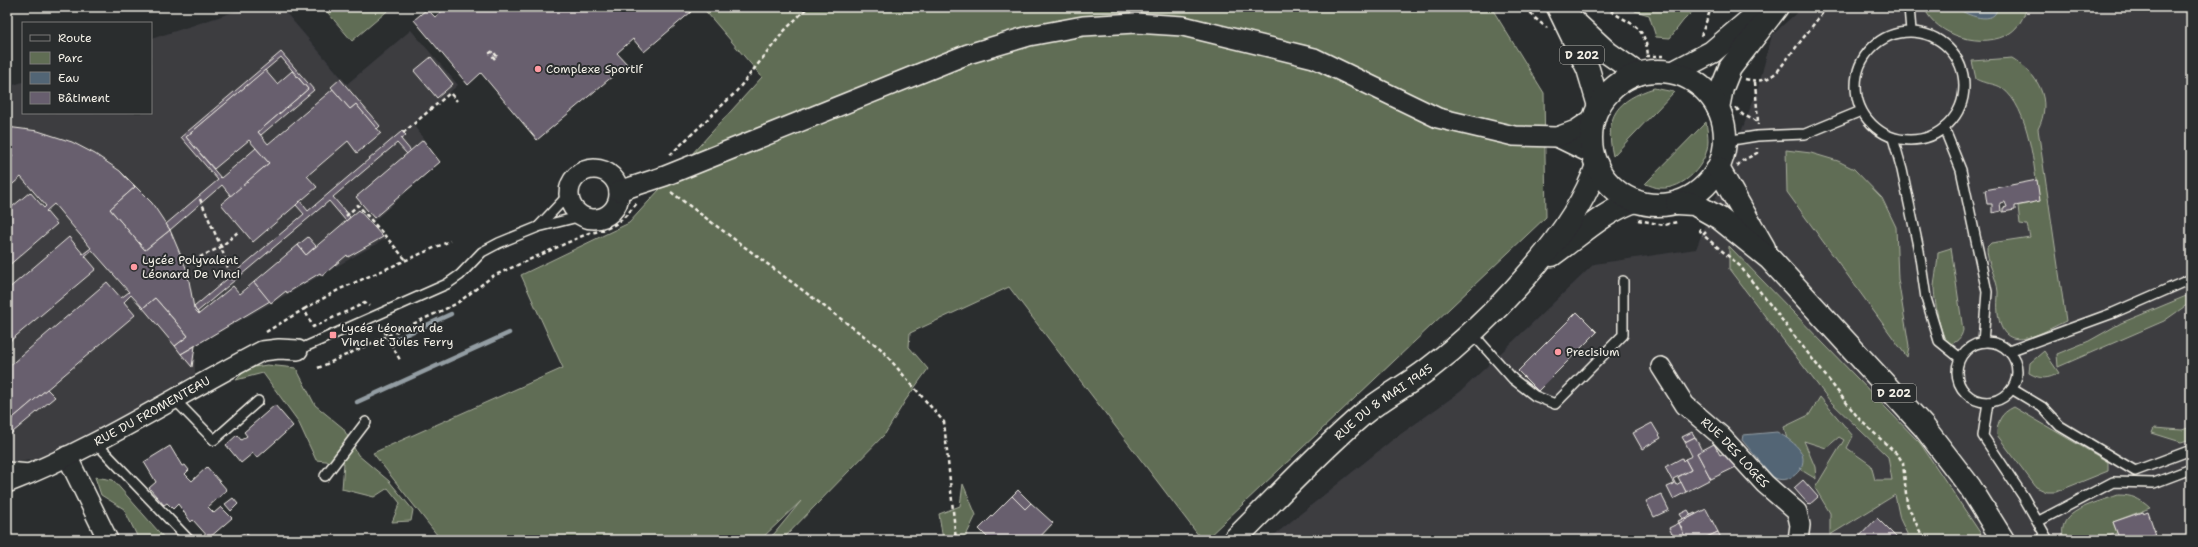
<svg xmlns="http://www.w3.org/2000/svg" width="2198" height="547" font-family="'Shantell Sans',sans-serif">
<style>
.built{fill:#3c3c41}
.green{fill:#606d54;stroke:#aaaf9e}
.water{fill:#526575;stroke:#939da3}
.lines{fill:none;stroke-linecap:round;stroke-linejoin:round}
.stream{stroke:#939da3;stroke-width:4.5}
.building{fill:#675e6e;stroke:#f4f1e8}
.service-casing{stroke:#f4f1e8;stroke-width:12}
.minor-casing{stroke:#f4f1e8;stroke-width:22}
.secondary-casing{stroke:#f4f1e8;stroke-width:25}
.primary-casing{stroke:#f4f1e8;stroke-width:25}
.path{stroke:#f4f1e8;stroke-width:2.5;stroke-dasharray:4 3;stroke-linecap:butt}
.service{stroke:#2a2d2e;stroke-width:9}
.minor{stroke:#2a2d2e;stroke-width:19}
.secondary{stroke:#2a2d2e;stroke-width:22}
.primary{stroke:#2a2d2e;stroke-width:22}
.poi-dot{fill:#ff9aa2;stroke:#2a2d2e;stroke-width:1.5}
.labels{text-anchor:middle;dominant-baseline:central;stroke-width:4;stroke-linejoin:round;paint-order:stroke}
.shield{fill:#2a2d2e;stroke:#b7b6b0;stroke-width:1}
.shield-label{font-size:11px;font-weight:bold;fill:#f4f1e8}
.poi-label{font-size:12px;fill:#f4f1e8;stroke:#2a2d2e;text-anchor:start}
.street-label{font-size:12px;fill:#f4f1e8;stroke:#2a2d2e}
</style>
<rect width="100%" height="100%" fill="#2a2d2e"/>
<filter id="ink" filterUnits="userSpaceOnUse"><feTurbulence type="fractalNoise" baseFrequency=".025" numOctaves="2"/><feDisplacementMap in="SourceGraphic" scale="8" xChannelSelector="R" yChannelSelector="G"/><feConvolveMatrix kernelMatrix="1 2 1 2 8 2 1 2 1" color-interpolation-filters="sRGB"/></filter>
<g filter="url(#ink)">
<!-- built -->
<g class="built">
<polygon points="249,7 281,7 347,84 411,30 458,85 413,124 440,162 373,222 387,238 195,346 195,374 59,455 7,464 7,87 23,82 23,113 151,113 151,39"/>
<polygon points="1803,7 2191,7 2191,540 1268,540 1391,441 1460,392 1594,264 1696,249 1758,88 1772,35"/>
</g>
<!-- green -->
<g class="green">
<polygon points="323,7 392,7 352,41"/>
<polygon points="702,7 1491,7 1544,93 1546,217 1205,540 1202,540 1009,287 910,333 909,347 928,369 905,401 885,434 782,540 764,540 774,534 801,501 760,540 441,540 373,453 563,368 521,275 629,223 762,77"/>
<polygon points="1635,7 1697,7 1683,21 1670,38 1656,37 1649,15 1635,11"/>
<path d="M1924,7H2027V8C2023,18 2019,27 2010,33C1984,50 1935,36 1924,7Z"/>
<path d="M2012,58C2038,74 2053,100 2038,129L2066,321C2040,333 2003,358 1998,313C1997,306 1998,299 1998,292C1997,277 1986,262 1987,247L1991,243L2030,237L2027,225L2020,224L2018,206L2039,201C2034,169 2030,108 2002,88C1995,83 1984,84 1976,79L1972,61Z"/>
<path d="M1654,88L1674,92L1613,156C1604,116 1617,100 1654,88Z"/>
<path d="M1706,122C1707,128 1708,135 1708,141C1708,164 1684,190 1660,188C1655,188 1650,185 1645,184Z"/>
<polygon points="1786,150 1811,153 1838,161 1854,169 1882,198 1896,227 1898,279 1909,346 1907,357 1787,192"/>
<polygon points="1729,246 1920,443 1985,540 1910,540 1900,519 1895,495 1830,535 1830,513 1815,488 1844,440 1839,437 1826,448 1804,441 1815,467 1816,479 1793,465 1784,427 1809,415 1820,397 1853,436 1847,448 1871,465 1875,480 1892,480 1888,457 1830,401 1729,269"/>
<path d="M1951,248L1963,330C1962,337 1956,344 1948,344C1940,334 1934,300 1934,286C1935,275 1938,264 1938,252Z"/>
<polygon points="2191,294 2191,302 2164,321 2058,367 2057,354 2089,341 2121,323"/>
<path d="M2044,351L2059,373C2048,379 2041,380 2029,373L2030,363Z"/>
<polygon points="267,365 296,368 315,405 343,428 358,455 389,481 413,510 411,521 392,522 400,503 388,488 374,497 342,489 344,463 316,460 298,421 263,373 236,380 248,368"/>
<path d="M2014,407L2108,462V471L2056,492H2047L2036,487L1997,435C1997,421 2001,413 2014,407Z"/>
<polygon points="2191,427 2191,439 2181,442 2152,433 2154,428 2182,430"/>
<polygon points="95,477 113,480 166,540 139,540 124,509 101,495"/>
<polygon points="963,484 976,515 964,540 943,540 939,514 960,506"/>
<path d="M2118,495C2132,495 2139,498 2150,508L2113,522L2117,533L2097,540H2064C2054,510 2097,503 2118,495Z"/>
</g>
<!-- water -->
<g class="water">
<path d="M1956,7H1997C1997,27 1964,15 1956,7Z"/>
<path d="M1777,432C1784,436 1797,444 1801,452C1810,468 1787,488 1772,476L1742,440L1743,435Z"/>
</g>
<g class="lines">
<!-- stream -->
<g class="stream">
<polyline points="396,339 451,314"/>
<polyline points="357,402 509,333"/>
</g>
</g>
<!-- building -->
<g class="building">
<polygon points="447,7 686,7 691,12 644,52 633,39 617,53 627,64 537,140 481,73 468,85 414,20 427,9 435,17"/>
<polygon points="281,52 314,90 261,135 258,132 308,89 281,57 186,137 221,178 256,148 269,163 231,196 222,185 170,230 166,224 218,180 181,137"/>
<polygon points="431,57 453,84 437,98 414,71"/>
<polygon points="265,70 277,84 292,71 308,89 258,132 268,144 333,89 350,109 356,104 381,133 357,153 348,141 307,176 317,187 253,242 221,204 269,163 249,140 214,169 186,137"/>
<polygon points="340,79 380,126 377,129 356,104 350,109 331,87"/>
<polygon points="7,127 38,131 72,142 95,154 120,171 135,187 110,209 145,250 170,230 187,270 194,308 199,314 233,286 240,294 254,282 270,301 181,354 175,346 188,336 155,298 143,308 131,295 124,302 135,315 7,423 7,368 107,282 121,298 129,292 92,250 85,256 96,269 10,341 7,345 7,290 69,237 83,254 91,248 54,204 46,211 57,224 7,267 7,211 30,192 44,208 46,206 21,177 7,189 7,161 13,156 7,149"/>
<polygon points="402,131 406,135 401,139 411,151 407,154 397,143 333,197 350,217 346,221 329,201 197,312 194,307 304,214 296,205 300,201 308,211"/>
<polygon points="423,140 440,162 374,218 356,197"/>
<polygon points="120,171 152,203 170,230 145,250 110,209 135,187"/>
<polygon points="2037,180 2040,201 2015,206 2015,210 2003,212 2003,208 2007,207 2005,202 2000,203 2001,211 1992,213 1992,204 1987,204 1985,190"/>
<polygon points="359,210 383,237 348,257 347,255 322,276 320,273 287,293 286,291 271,303 254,282 298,245 306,255"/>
<polygon points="308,237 316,246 306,255 298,245"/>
<polygon points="155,298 188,336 175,346 143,308"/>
<polygon points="1577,312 1597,332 1538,391 1518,371"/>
<polygon points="195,346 192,367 181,354"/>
<polygon points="47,389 55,397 7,437 7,423"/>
<polygon points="275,405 293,426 257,458 253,453 241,463 226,445 237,435 241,440 247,436 244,432"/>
<polygon points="1652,423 1661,438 1642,449 1633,433"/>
<polygon points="1692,432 1695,437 1685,442 1682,437"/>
<polygon points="1695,437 1702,451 1697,453 1711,479 1686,492 1678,477 1691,470 1685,459 1692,456 1685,442"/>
<polygon points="1714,444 1720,455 1730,450 1738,466 1711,479 1697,453"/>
<polygon points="170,446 182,466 185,465 189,470 185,474 192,481 207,467 227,490 208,507 214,513 221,507 232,518 209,538 193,520 191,522 178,504 173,509 167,503 164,505 149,488 156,482 144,462"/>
<polygon points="1682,458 1683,461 1685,459 1691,470 1673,479 1676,485 1681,482 1686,492 1673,499 1667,487 1674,484 1665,467"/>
<polygon points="1803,480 1818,497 1809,505 1794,488"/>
<polygon points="1018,490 1031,503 1025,509 1012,496"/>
<polygon points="1661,494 1669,510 1654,517 1646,501"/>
<polygon points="1012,496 1025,509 1031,503 1053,523 1037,540 990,540 979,529"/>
<polygon points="233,498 238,504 231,511 225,504"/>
<polygon points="1706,509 1718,532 1700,540 1679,540 1685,537 1679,523"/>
<polygon points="1688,510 1691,515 1683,519 1680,514"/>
<polygon points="2142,512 2143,514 2148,512 2156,535 2151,537 2152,540 2121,540 2120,537 2119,538 2113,522"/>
<polygon points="1695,513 1696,514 1679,523 1678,521"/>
<polygon points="1877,518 1899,540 1856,540"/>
<polygon points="1679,523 1685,537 1675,540 1669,528"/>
<polygon points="1718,532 1722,540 1700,540"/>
</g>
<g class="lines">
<defs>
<g id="service">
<polyline points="1909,7 1911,31"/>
<circle cx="1910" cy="86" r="54"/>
<polyline points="1944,128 1961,170 1987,292 1983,342"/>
<polyline points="1893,138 1902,170 1919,251 1926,298 1939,341 1960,358"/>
<polyline points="1726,141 1757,136 1805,134 1861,111"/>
<polyline points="538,227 569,194"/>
<polyline points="1472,333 1513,379 1535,396 1555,404 1623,335 1623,281"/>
<circle cx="1987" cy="372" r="30"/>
<polyline points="298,350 447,284 460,275 482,252 499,243 538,227 582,216"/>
<polyline points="2009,351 2113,313 2191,279"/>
<polyline points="2012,389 2042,407 2060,426 2135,471 2191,450"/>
<polyline points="175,400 214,440 258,401"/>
<polyline points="1988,402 1983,436 2023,496 2048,540"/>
<polyline points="96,443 189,540"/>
<polyline points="7,467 30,469"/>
<polyline points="325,476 366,422"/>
<polyline points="2039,521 2113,482 2154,483 2191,469"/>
<polyline points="243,540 244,539"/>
</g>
<g id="minor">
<polyline points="1557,137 1594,155"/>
<circle cx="594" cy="194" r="25"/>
<polyline points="619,191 665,176 968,54 1029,36 1083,26 1135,23 1183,26 1314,58 1438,118 1514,136 1557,137 1576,130 1594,118"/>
<path id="s1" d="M1661,367L1685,405L1720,435L1765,484L1797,512L1800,525L1798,540"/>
<polyline points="67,456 108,540"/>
<path id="s2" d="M7,483C97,448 177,395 262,351L279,349L298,350"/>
</g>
<g id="secondary">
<polyline points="1674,72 1712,52 1764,8"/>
<polyline points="1718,108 1722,88 1730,68 1777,7"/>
<path d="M1552,255C1579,236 1603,212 1635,201"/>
<path id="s3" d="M1234,540C1276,498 1317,454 1362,415C1382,398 1406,386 1427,370C1486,325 1574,236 1597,165"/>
</g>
<g id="primary">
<polyline points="1558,7 1588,69 1599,106"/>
<polyline points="1567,15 1608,53 1638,74"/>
<circle cx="1658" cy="138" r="67"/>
<polyline points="1718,168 1764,248"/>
<polyline points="1677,203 1694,204 1719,218 1770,259 1924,427 1970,487 2003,540"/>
</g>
</defs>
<!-- service casing -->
<use href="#service" class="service-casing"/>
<!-- minor casing -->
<use href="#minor" class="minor-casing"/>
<!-- secondary casing -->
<use href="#secondary" class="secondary-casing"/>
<!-- primary casing -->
<use href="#primary" class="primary-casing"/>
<!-- path -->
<g class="path">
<polyline points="1526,7 1536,19 1547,28"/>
<path d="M1605,7C1628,25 1646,22 1648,57"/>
<polyline points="1701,36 1710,11"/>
<polyline points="1646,56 1663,56"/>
<polyline points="495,59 490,53 493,51 498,58"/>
<path d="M1745,79C1759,82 1766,81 1777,72L1827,7"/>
<polyline points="1755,82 1758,122"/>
<polyline points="1736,108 1743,115 1758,122 1758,125"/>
<polyline points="403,133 450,93 457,101"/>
<polyline points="670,155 735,93 785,30 808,7"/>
<polyline points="1737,166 1742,161 1757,153 1757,148"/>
<polyline points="671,192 880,348 944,422 956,540"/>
<polyline points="200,199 221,247 232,280"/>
<polyline points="346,216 358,205 407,261"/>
<polyline points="1638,220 1664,225 1677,222"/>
<polyline points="1699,229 1703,235"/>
<polyline points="1706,232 1703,235 1740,266 1860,420 1898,455 1903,463 1907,504 1924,540"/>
<polyline points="187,263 221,247 240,230"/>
<polyline points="304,309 340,289 450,241"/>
<polyline points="381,325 400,360"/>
<polyline points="266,332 304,309 313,327 365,303 369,306"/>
<path d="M318,368L456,304L493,276L589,233C614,229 622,221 637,203"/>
</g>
<!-- service -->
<use href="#service" class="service"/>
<!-- minor -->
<use href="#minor" class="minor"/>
<!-- secondary -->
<use href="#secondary" class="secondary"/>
<!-- primary -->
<use href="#primary" class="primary"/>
</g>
</g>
<!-- markers -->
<g class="poi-dot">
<circle cx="538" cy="69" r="4"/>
<circle cx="134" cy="267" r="4"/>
<rect x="329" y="331" width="8" height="8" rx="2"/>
<circle cx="1558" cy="352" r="4"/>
</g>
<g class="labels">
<!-- shield labels -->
<g class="shield">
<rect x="1560" y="46" width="44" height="18" rx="3"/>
<rect x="1872" y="384" width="44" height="18" rx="3"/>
</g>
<g class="shield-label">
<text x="1582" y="55">D 202</text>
<text x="1894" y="393">D 202</text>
</g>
<!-- poi labels -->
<g class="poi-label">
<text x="546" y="69">Complexe Sportif</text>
<text x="142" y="260">Lycée Polyvalent<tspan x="142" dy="14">Léonard De Vinci</tspan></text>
<text x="341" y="328">Lycée Léonard de<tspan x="341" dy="14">Vinci et Jules Ferry</tspan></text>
<text x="1566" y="352">Precisium</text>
</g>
<!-- street labels -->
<g class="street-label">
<text stroke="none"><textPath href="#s3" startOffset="204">RUE DU 8 MAI 1945</textPath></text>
<text stroke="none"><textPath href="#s2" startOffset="162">RUE DU FROMENTEAU</textPath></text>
<text stroke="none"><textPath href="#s1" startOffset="114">RUE DES LOGES</textPath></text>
</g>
</g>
<!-- margin -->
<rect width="2198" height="547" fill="none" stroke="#2a2d2e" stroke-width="24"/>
<rect x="12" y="12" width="2174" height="523" fill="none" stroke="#f4f1e8" stroke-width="1.5" filter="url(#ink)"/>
<!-- legend -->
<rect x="22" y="22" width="130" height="92" fill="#2a2d2e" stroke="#7b7b78"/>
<rect x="30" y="35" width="20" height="6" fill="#2a2d2e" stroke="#7b7b78"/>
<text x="58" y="42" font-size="12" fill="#f4f1e8">Route</text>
<rect x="30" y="52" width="20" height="12" fill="#606d54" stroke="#7b7b78"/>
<text x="58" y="62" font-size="12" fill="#f4f1e8">Parc</text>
<rect x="30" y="72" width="20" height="12" fill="#526575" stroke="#7b7b78"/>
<text x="58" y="82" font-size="12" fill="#f4f1e8">Eau</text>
<rect x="30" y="92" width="20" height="12" fill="#675e6e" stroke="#7b7b78"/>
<text x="58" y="102" font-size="12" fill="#f4f1e8">Bâtiment</text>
</svg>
